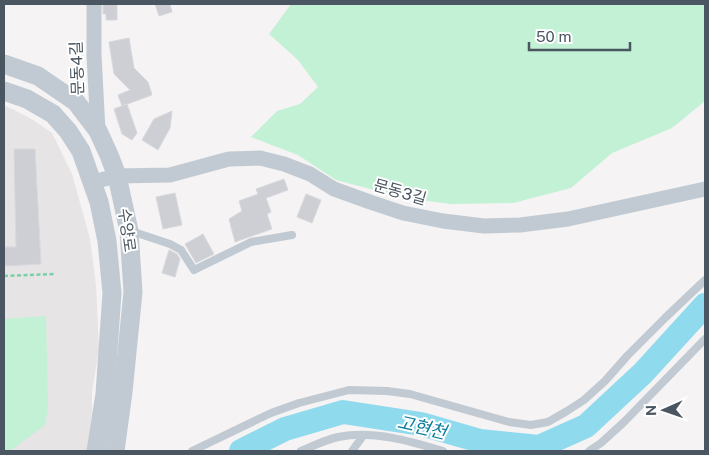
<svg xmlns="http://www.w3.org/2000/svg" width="709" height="455" font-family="'Public Sans','Noto Sans KR',sans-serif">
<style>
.education{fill:#e6e4e5}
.green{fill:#c3f1d5}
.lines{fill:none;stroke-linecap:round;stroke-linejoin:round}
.stream{stroke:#90daee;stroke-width:4}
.river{stroke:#90daee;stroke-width:24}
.building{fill:#cdcfd5;stroke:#d7d9de}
.path{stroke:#7ad0a6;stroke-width:2.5;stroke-dasharray:4 2.5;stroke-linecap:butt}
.service{stroke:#c1cad2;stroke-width:8}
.minor{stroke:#c1cad2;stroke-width:15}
.tertiary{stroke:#c1cad2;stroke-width:19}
.labels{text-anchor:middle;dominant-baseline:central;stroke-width:4;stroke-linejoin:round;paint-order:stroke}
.street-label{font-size:16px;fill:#4a5661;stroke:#fff}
.water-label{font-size:18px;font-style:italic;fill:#0c7c9b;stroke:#fff}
</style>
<rect width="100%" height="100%" fill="#f5f3f3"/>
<!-- education -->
<polygon class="education" points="4,105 30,118 52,133 72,174 90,239 96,285 99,349 92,392 92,412 87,451 4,451"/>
<!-- green -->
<g class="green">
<polygon points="291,4 705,4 705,101 672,128 612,153 571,188 513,203 451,204 405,198 336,180 298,155 251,137 277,111 300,104 318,87 298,60 269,34"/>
<polygon points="46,316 48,408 45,425 10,451 4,451 4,319"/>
</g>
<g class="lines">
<!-- stream -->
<polyline class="stream" points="539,447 544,451"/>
<!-- river -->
<polyline class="river" points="241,451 285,429 343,412 421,424 480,441 539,447 586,426 643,373 705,305"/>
</g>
<!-- building -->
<g class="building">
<polygon points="103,4 117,4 117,20 106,20 106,14 103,14"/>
<polygon points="155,4 170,4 172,12 159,16"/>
<polygon points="129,38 134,68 148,82 152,95 122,106 118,95 130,90 114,74 109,42"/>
<polygon points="127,104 137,133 132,140 122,134 114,109"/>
<polygon points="172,111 170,128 158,150 142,140 154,119"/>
<polygon points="14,149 35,149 41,264 4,266 4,247 16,247"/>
<polygon points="284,179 288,190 266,198 271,212 267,214 272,229 235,242 229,219 242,211 239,201 258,194 256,189"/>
<polygon points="175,193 182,225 163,229 156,197"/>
<polygon points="306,194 321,200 312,223 297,217"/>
<polygon points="203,234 214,254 196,263 185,244"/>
<polygon points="169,250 177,254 180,259 175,277 162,273"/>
</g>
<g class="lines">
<!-- path -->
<polyline class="path" points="4,276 56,274"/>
<!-- service -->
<g class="service">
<polyline points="131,231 170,244 181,250 194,270 251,242 292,235"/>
<polyline points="192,451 271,413 299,403 349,390 387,391 410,394 509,422 531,425 548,422 567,411 584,400 605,381 628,355 665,318 705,280"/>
<path d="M301,451C313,446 325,440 338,437C373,430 410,441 443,451"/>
<polyline points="352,451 363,436"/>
<polyline points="589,451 601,443 624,422 705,339"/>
</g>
<!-- minor -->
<g class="minor">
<polyline points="94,4 94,55 98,131"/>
<polyline points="92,182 117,176 170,175 229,159 260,158 284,164 310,174 334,189 370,202 403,213 443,221 484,226 520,225 568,219 705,189"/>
</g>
<!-- tertiary -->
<g class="tertiary">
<polyline points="4,64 38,76 76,102 98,131 109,155 117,176 129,231 133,292 123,392 115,451"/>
<polyline points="4,91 27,99 53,114 68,131 81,151 99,202 107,241 112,293 105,394 96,451"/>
</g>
</g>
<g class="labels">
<!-- street labels -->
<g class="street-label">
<text transform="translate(77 68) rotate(-92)">문동4길</text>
<text transform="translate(400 192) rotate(16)">문동3길</text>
<text transform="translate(127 230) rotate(82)">수양로</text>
</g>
<!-- water labels -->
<g class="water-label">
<text transform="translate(422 427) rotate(13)">고현천</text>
</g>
</g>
<!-- border -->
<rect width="709" height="455" fill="none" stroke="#4a5661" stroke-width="10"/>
<!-- north arrow -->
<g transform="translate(664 410) rotate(268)" stroke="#ffffff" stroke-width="4" paint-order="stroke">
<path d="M0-4L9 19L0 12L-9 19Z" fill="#4a5661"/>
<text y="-8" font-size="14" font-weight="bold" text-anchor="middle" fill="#4a5661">N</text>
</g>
<!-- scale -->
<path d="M529 42v8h101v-8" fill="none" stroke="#4a5661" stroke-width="2.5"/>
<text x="536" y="42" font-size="15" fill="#4a5661" stroke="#ffffff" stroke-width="4" paint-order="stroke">50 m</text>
</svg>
